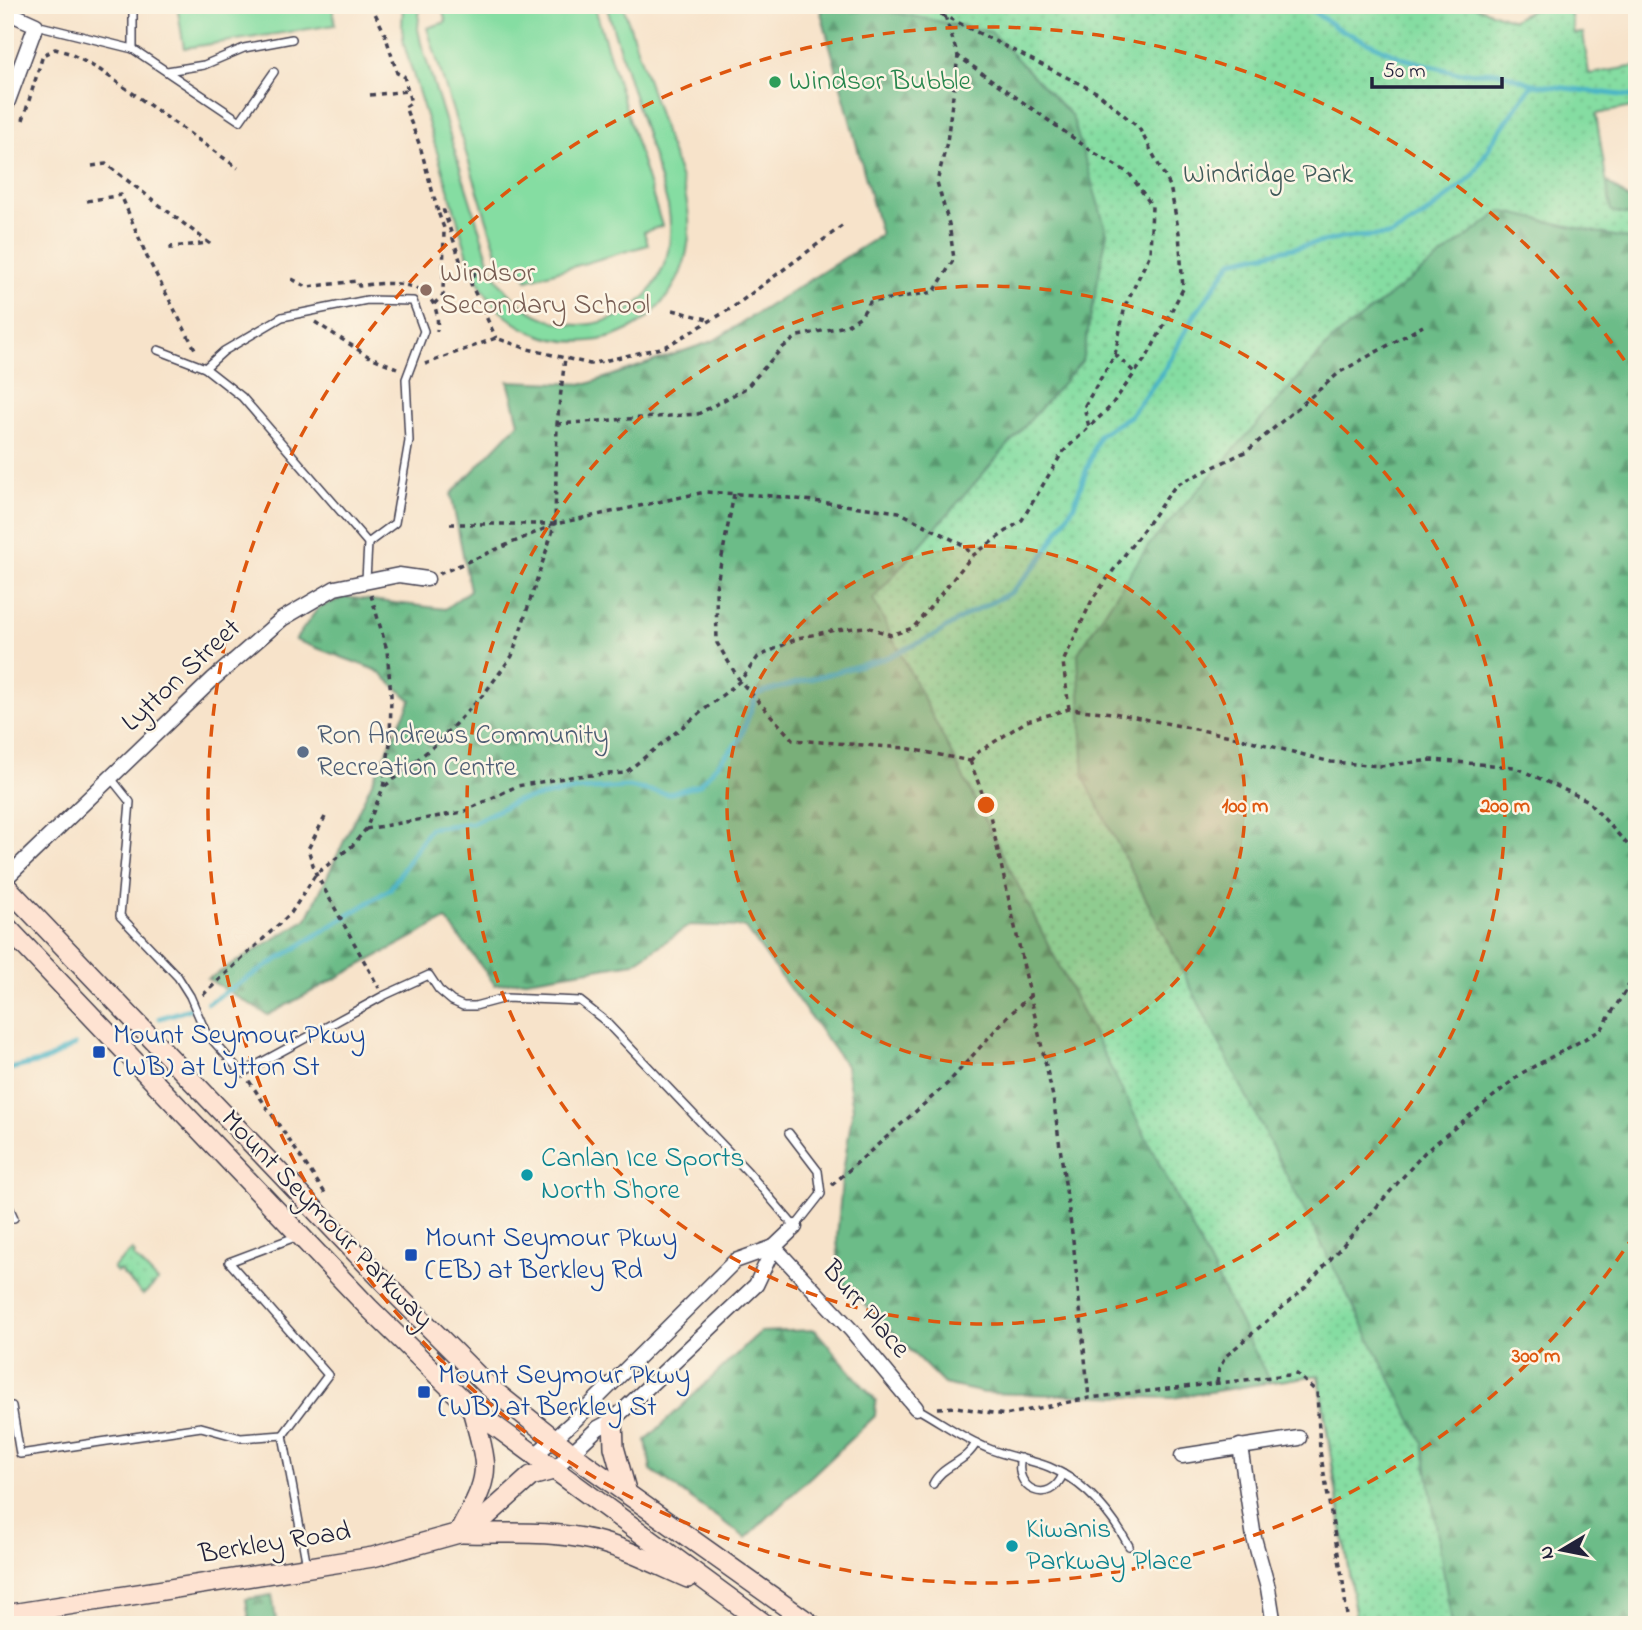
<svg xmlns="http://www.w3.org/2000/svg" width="1642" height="1630" font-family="'Indie Flower',sans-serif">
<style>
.grass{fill:#85dda2;stroke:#54806e;stroke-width:2}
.forest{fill:url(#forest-firs);stroke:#476f62;stroke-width:2}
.park{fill:url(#park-dots);stroke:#54806e;stroke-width:2}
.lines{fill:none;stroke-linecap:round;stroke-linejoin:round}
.stream{stroke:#48b4c6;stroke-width:5}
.lane-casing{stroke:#423f50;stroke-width:10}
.street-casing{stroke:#423f50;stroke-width:17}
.secondary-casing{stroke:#423f50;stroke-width:22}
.path{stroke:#423f50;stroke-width:3.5;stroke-dasharray:5 5;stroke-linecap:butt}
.lane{stroke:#fff;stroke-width:7}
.street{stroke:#fff;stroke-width:14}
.secondary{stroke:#fee3d2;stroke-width:19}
.ring{fill:none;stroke:#de560e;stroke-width:3.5;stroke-dasharray:12 9}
.leisure-dot{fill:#2e9e5b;stroke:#fcf5e5;stroke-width:2.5}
.education-dot{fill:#8d6e63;stroke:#fcf5e5;stroke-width:2.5}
.service-dot{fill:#5c6f8a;stroke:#fcf5e5;stroke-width:2.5}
.transit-dot{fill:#1a4fb4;stroke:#fcf5e5;stroke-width:2.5}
.culture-dot{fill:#0f9aa8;stroke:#fcf5e5;stroke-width:2.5}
.labels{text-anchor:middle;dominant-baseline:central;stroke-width:5;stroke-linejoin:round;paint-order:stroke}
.leisure-label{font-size:28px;fill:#27864d;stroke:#fcf5e5;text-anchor:start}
.park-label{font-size:28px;fill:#405a5a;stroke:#fcf5e5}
.education-label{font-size:28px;fill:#785e54;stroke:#fcf5e5;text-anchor:start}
.street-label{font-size:28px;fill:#22223b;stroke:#fcf5e5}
.service-label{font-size:28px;fill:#4e5e75;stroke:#fcf5e5;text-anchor:start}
.transit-label{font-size:28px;fill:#164399;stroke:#fcf5e5;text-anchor:start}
.culture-label{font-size:28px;fill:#0d838f;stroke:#fcf5e5;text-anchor:start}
.centre{fill:#de560e;stroke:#fcf5e5;stroke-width:3.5}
.ring-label{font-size:21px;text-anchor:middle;font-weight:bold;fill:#de560e;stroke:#fcf5e5;stroke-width:5;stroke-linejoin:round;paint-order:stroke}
</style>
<defs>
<pattern id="forest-firs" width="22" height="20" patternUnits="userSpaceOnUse" patternTransform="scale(1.75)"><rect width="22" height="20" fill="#6cbc88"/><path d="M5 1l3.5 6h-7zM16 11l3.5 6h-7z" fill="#589870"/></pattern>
<pattern id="park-dots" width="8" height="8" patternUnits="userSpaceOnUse" patternTransform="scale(1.75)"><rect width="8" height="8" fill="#85dda2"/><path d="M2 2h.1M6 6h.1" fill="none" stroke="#73bd8c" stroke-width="1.8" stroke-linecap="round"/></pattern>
</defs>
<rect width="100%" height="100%" fill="#fcf5e5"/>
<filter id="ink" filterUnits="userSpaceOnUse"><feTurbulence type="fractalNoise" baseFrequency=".0143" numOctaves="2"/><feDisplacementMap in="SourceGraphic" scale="14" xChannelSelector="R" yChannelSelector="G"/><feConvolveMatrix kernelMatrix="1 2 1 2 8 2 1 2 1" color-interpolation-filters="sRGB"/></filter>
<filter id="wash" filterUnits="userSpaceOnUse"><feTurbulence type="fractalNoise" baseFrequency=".00686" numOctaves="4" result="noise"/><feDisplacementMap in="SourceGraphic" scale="28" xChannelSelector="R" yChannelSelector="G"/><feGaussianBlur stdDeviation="1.57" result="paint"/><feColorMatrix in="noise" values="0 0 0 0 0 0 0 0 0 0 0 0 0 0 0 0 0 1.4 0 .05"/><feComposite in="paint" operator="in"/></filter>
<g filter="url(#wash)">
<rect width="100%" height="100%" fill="#f7e3ca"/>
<!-- grass -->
<g class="grass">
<polygon points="177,5 332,5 335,25 184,48"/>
<path d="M403,5H420L418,29L421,43L492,270C550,371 689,322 668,206L606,5H623C637,49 652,93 666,136C675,162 687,191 689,218C691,251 681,282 659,306C642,326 617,339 590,341C550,345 512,329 488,297C469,272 463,237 454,208C438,154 421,100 404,45L402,28Z"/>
<polygon points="454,5 594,5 662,226 644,232 648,245 527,280 523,269 504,275 427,28 446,22 442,9"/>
</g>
<!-- forest -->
<g class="forest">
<polygon points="819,5 1471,5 1513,20 1542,5 1569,5 1574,34 1583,33 1574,155 1637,206 1637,1625 1357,1625 1318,1375 1172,1398 985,1393 944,1384 840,1280 837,1238 842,1179 853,1108 846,1066 745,927 690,925 634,963 495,985 446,919 268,1015 208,979 307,919 411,700 376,670 295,640 318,608 345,597 445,609 470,590 451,494 519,423 508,381 587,384 713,341 881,235"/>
<polygon points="815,1330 876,1401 875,1416 746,1538 651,1470 646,1440 760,1332"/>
<polygon points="272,1595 277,1625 250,1625 246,1599"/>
</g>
<!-- park -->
<g class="park">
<polygon points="857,5 1471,5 1513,20 1542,5 1569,5 1574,34 1583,33 1589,74 1637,66 1637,106 1596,114 1611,211 1637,217 1637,241 1501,211 1334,338 1148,546 1078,653 1084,778 1423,1443 1452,1625 1357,1625 1319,1375 1270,1382 873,599 1082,361 1107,233 1072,116 991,32"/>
<polygon points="132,1250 135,1254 133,1256 158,1281 143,1295 119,1270 117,1272 113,1268"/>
</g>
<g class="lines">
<!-- stream -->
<g class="stream">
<polyline points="1304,5 1337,28 1402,58 1457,73 1498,72 1533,84 1637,97"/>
<polyline points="208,1003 390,889 430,828 472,823 516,801 575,790 628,787 668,794 699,785 739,741 757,694 886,658 935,635 968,614 1012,592 1042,558 1074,505 1099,435 1130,416 1165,369 1194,316 1232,261 1341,238 1391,235 1425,215 1473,176 1495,137 1533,84"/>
<polyline points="160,1018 190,1009"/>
<polyline points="5,1070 44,1061 75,1045"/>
</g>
</g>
</g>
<g filter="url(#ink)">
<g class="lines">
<defs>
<g id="lane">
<polyline points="133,5 133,49"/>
<polyline points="36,25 133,49 240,121 274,72"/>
<polyline points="167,71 204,65 244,48 292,39"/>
<polyline points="158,350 205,368 242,397 368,543 366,580"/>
<polyline points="205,368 224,351 282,317 367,300 413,301 424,331 406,379 409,441 395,523 368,543"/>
<polyline points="110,777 130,802 120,916 178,977 190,996 206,1033 242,1073 383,996 429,975 439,990 452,1001 463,1006 475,1006 505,998 580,1001 604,1020 748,1172 795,1227 821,1194 818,1171 789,1133"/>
<polyline points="5,1198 14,1218"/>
<polyline points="12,1406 20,1454 201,1427 241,1438 283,1435 307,1566"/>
<path d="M916,1408C940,1421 962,1438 987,1448C1007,1457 1029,1459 1049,1467C1085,1482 1111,1513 1129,1546"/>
<polyline points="283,1435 328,1375 229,1262 298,1236"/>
<path d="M1021,1458C1012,1489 1050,1507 1063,1474"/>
<path d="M933,1484C942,1465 966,1463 976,1443"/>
</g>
<g id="street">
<polyline points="5,11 36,25 5,109"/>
<polyline points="5,879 213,679 282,619 335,588 399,575 427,579"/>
<polyline points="774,1247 852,1331 916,1408"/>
<polyline points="1240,1446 1254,1538 1268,1588 1274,1625"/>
<polyline points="534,1456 573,1422 735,1261 774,1247"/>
<polyline points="1182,1456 1299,1438"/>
<polyline points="553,1470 598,1428 613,1420 756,1285 774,1247 795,1227"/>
</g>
<g id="secondary">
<polyline points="5,885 384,1282 489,1387 584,1463 812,1625"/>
<polyline points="5,925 369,1308 472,1409 766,1625"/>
<polyline points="613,1420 614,1447 626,1490"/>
<path d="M459,1533C470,1510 488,1485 484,1459C482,1442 476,1425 472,1409"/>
<path d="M463,1533C505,1534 551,1530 592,1540C625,1548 656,1564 688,1578"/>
<polyline points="5,1615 373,1557 459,1533 480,1522 531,1476 553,1470"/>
</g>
</defs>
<!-- lane casing -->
<use href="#lane" class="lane-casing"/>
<!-- street casing -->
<use href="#street" class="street-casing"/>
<!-- secondary casing -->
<use href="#secondary" class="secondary-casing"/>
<!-- path -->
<g class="path">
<polyline points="371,5 385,34 397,73 404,76 411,103 405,107 420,146 438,212 444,211 461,263 471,284"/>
<polyline points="945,16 958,56 1093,152 1129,173 1152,206 1150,254 1125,306 1115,354 1084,407 1089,427"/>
<polyline points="370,95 408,91"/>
<polyline points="23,120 43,55 55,49 69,53 100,70 238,168"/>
<polyline points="92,166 106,164 209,243 171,247 172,254"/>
<polyline points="87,201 121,195 147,257 196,351"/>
<polyline points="475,272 471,284 496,338"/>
<path d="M292,279L307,287L357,281L359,286C395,280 443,281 437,331"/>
<polyline points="434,304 443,295 444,228 438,212"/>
<polyline points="673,310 711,320"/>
<polyline points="315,322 368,356 397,368"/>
<polyline points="1115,354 1135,373"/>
<polyline points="425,364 496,338 528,349 590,364 665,347 732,308 846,223"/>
<polyline points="557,424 698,414 746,388 782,348 798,336 846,326 861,316 870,302 934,292 954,259 949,224 937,182 947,142 958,56"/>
<polyline points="734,494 716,588 717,643 740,681 793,740 906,748 970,761"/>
<polyline points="450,524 555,524 705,492 773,496 899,512 965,546 972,556 1022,520 1062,453 1110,407 1148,355 1183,289 1179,233 1170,186 1139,128 1098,93 923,5"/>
<polyline points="439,574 551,526"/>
<polyline points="1069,709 1063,662 1093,598 1176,485 1247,451 1340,372 1423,326"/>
<polyline points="970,761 977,753 1027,721 1069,709 1114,713 1236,737 1331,762 1380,766 1432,760 1514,767 1587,800 1637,855"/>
<polyline points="970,761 989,811 1053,1097 1073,1240 1089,1398"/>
<polyline points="385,786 434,746 484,694 512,656 555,524 557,424 565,358"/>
<polyline points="325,817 308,849 316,874 379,988"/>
<polyline points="366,829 463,812 517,786 576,776 625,773 740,681 758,657 798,638 835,630 867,627 891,635 913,628 972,556"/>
<polyline points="203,995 291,913 316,874 352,846 366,829 383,788 390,744 391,695 387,650 371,595"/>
<polyline points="249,1081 325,1193"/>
<polyline points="832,1185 948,1083 1008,1016 1030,996"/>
<polyline points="1217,1383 1219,1369 1226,1356 1305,1288 1425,1152 1522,1073 1601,1030 1637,972"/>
<polyline points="938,1408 956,1407 1005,1415 1089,1398 1297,1374 1317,1392 1320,1451 1343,1582 1348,1625"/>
</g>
<!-- lane -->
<use href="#lane" class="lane"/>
<!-- street -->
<use href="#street" class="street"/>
<!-- secondary -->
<use href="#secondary" class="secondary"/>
</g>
</g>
<!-- distance rings -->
<circle cx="986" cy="805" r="259" fill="#de560e" fill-opacity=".12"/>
<g class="ring">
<circle cx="986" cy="805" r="259"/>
<circle cx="986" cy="805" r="519"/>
<path d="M1635 1234A778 778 0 1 1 1635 376"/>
</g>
<!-- markers -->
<circle class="leisure-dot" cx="775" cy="82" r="7"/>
<circle class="education-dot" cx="426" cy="290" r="7"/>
<circle class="service-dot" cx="303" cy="752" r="7"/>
<g class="transit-dot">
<rect x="92" y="1045" width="14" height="14" rx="3.5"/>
<rect x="404" y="1248" width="14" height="14" rx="3.5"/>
<rect x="417" y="1385" width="14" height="14" rx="3.5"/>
</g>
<g class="culture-dot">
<circle cx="527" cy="1175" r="7"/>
<circle cx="1012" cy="1546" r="7"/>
</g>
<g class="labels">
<!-- leisure labels -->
<g class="leisure-label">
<text x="789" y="82">Windsor Bubble</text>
</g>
<!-- park labels -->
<g class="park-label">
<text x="1268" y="175">Windridge Park</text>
</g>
<!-- education labels -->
<g class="education-label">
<text x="440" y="274">Windsor<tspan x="440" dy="32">Secondary School</tspan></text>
</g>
<!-- street labels -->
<g class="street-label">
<text transform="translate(182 676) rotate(-43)">Lytton Street</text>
<text transform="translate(326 1220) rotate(46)">Mount Seymour Parkway</text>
<text transform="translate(865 1310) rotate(49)">Burr Place</text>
<text transform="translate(275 1544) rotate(-9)">Berkley Road</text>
</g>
<!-- service labels -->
<g class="service-label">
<text x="317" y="736">Ron Andrews Community<tspan x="317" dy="32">Recreation Centre</tspan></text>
</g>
<!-- transit labels -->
<g class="transit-label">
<text x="113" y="1036">Mount Seymour Pkwy<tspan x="113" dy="32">(WB) at Lytton St</tspan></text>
<text x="425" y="1239">Mount Seymour Pkwy<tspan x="425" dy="32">(EB) at Berkley Rd</tspan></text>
<text x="438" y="1376">Mount Seymour Pkwy<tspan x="438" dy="32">(WB) at Berkley St</tspan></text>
</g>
<!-- culture labels -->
<g class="culture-label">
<text x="541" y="1159">Canlan Ice Sports<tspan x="541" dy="32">North Shore</tspan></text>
<text x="1026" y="1530">Kiwanis<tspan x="1026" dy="32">Parkway Place</tspan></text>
</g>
</g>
<circle cx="986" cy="805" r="10" class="centre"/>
<g class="ring-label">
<text x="1245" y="812">100 m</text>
<text x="1505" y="812">200 m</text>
<text x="1536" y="1362">300 m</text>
</g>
<!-- margin -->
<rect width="1642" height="1630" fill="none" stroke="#fcf5e5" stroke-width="28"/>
<!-- north arrow -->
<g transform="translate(1562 1550) rotate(260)" stroke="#fcf5e5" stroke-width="5" paint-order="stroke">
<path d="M0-5L12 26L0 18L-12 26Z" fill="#22223b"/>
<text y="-10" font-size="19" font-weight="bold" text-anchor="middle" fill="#22223b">N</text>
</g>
<!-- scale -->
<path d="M1372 77v10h130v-10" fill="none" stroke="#22223b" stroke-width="3.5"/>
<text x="1383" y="77" font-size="21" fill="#22223b" stroke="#fcf5e5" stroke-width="5" paint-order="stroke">50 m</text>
</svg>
